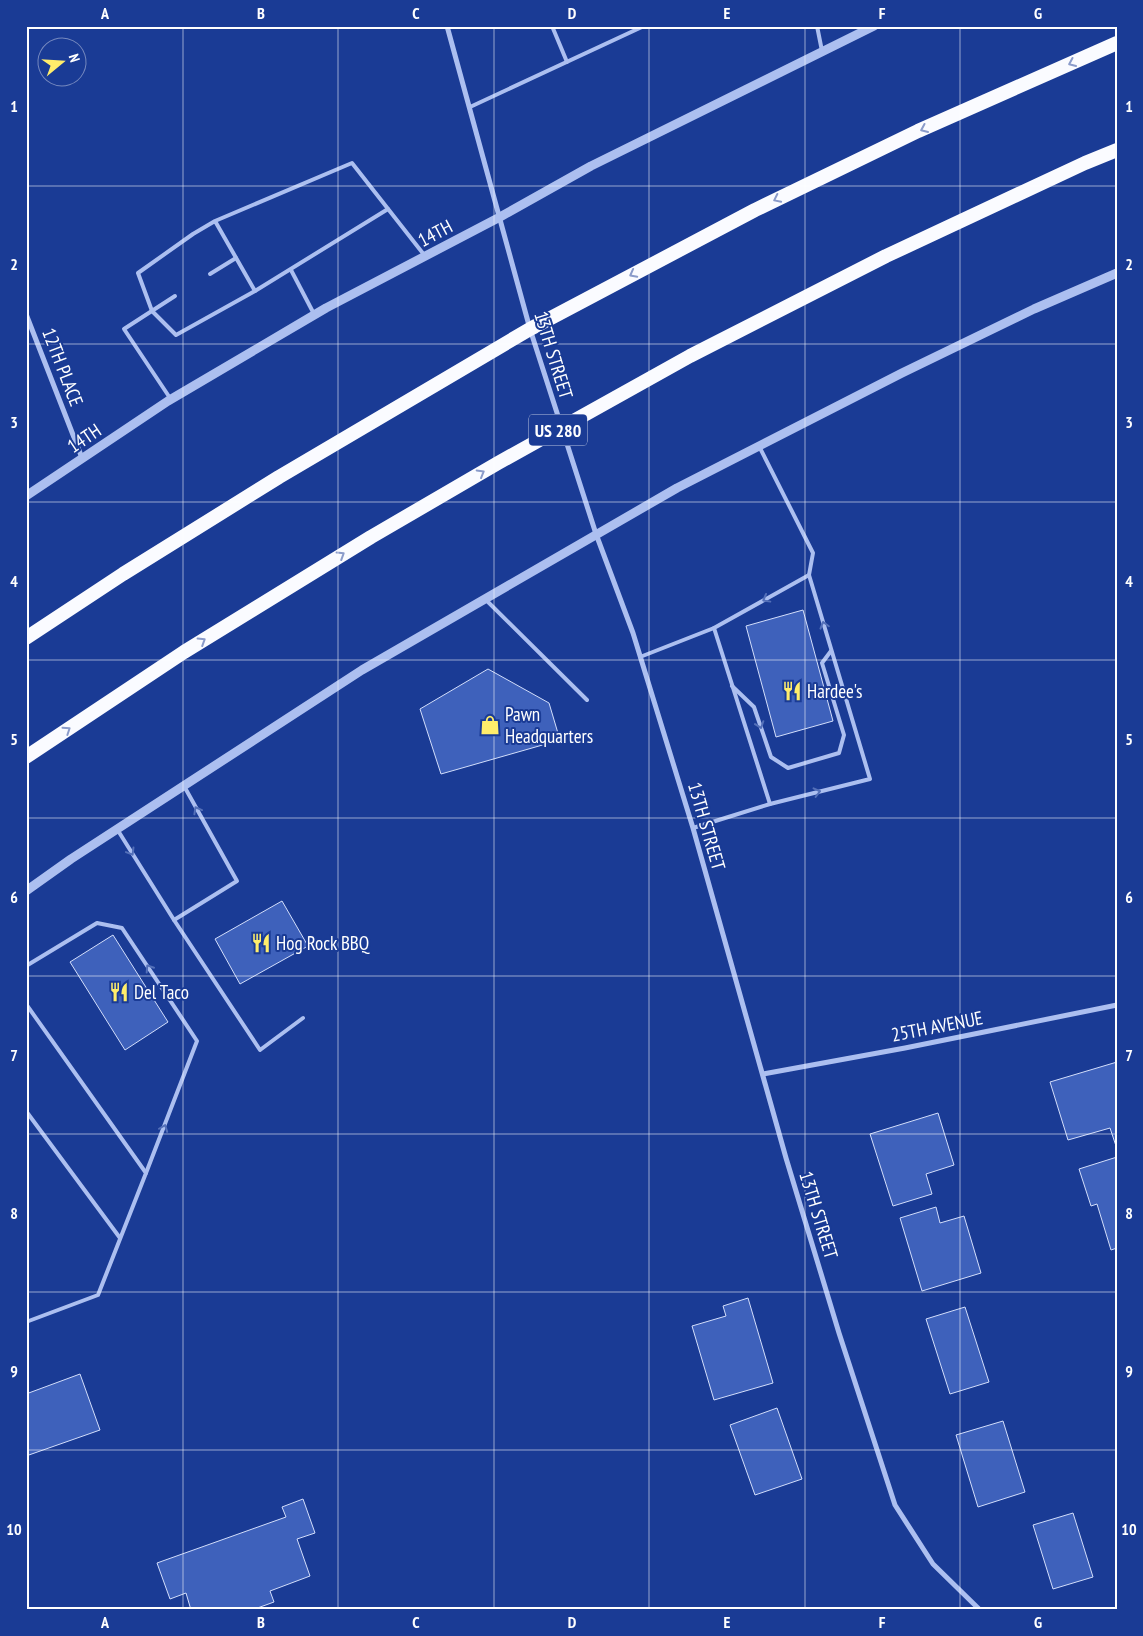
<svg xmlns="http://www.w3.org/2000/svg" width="1143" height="1636" font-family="'PT Sans Narrow',sans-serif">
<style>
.building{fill:#3e61bb;stroke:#d3defb}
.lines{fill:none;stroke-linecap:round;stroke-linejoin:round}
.service{stroke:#acbff0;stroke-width:4}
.minor{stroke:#acbff0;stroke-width:5}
.tertiary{stroke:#acbff0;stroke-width:9}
.trunk{stroke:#fafbff;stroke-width:14}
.oneway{stroke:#8a9bca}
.oneway2{stroke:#5470b9}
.grid{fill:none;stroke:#fff;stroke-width:1;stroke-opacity:0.55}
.labels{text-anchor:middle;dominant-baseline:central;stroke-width:4;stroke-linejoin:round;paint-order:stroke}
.shield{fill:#1a3b95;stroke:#bac4df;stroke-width:1}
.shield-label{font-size:18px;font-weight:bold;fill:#fff}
.street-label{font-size:19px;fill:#fff;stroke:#1a3b95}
.poi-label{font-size:19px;fill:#fff;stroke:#1a3b95;text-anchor:start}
.neatline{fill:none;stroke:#fff;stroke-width:2}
.grid-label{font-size:16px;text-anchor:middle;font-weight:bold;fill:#fff}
</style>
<rect width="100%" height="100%" fill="#1a3b95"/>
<!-- building -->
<g class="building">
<polygon points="803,610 833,721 776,737 746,626"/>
<polygon points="488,669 549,703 560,740 441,774 420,709"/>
<polygon points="282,901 308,946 240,984 215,939"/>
<polygon points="113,935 168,1022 125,1050 70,962"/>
<polygon points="1117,1062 1117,1145 1116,1146 1110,1128 1068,1140 1050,1082"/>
<polygon points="938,1113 954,1165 926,1174 932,1194 893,1206 870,1134"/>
<polygon points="1117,1157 1117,1248 1111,1250 1097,1204 1091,1206 1079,1169"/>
<polygon points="936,1207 940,1223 964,1216 981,1273 922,1291 900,1218"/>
<polygon points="748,1298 773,1383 714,1400 692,1326 726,1316 723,1306"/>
<polygon points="965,1307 989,1382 950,1394 926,1319"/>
<polygon points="80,1374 100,1430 26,1456 26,1394"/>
<polygon points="777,1408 802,1479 755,1495 730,1425"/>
<polygon points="1003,1421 1025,1492 978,1507 956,1435"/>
<polygon points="303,1499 315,1533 297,1539 310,1576 270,1591 274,1602 252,1610 191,1610 186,1593 170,1599 157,1563 286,1517 282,1507"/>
<polygon points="1073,1513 1093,1577 1053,1589 1033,1525"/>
</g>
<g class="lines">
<!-- service -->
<g class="service">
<polyline points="552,26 567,62"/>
<polyline points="817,26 822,51"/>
<polyline points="470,107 644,26"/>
<polyline points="215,221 255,291 176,335 152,311 138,273 193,234 215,221 352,163 425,256"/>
<polyline points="291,270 314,314"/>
<polyline points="210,274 236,258"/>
<polyline points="255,291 388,209"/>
<polyline points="170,398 124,329 175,296"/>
<polyline points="485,599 587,700"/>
<polyline points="714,628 770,804"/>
<polyline points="640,657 714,628 809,575"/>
<polyline points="732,686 754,707 771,757 788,768 839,753 844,735 822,663 831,651"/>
<polyline points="693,828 770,804 870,779 809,575 813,553 759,446"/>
<polyline points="117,829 174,920 260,1050 303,1018"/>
<polyline points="174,920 237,881 184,786"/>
<polyline points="26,966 97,923 122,928 197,1041 146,1173"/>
<polyline points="26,1004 146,1173 98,1295 26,1322"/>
<polyline points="26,1111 120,1238"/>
</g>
<!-- minor -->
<g class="minor">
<polyline points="447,26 530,329 596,534 633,633 693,828 786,1158 839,1333 895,1505 933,1564 980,1610"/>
<polyline points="26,314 82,458"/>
<polyline points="763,1074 905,1048 1117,1005"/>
</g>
<!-- tertiary -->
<g class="tertiary">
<polyline points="26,496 168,401 326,308 500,217 591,166 874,26"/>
<polyline points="26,891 71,859 362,670 677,488 902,373 1034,309 1117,273"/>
</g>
<!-- trunk -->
<g class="trunk">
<polyline points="26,638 123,574 279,477 530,329 755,210 918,131 1117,43"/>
<polyline points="26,757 184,652 371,537 498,463 690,356 886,256 1085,163 1117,150"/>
</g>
</g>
<!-- one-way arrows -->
<defs><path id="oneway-chevron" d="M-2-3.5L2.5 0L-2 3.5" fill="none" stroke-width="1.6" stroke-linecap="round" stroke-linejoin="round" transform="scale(1.25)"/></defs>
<g class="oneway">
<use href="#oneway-chevron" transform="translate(1072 63) rotate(156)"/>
<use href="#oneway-chevron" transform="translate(924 129) rotate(156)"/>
<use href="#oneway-chevron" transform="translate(777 199) rotate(154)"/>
<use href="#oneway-chevron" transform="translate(633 274) rotate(152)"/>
<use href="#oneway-chevron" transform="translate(481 473) rotate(-30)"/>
<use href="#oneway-chevron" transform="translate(341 555) rotate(-32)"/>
<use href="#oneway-chevron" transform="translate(202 641) rotate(-32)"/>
<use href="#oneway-chevron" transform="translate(67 730) rotate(-34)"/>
</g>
<g class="oneway2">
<use href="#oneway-chevron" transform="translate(766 599) rotate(151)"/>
<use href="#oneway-chevron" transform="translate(824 625) rotate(-106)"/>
<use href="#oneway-chevron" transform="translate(760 725) rotate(71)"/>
<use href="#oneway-chevron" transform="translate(817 792) rotate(-14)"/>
<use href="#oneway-chevron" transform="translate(197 810) rotate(-119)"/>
<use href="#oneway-chevron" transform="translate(131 852) rotate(59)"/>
<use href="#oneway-chevron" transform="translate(149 968) rotate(-123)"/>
<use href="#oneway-chevron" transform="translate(164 1128) rotate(-69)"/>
</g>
<!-- grid -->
<path class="grid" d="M183,26V1610M338,26V1610M494,26V1610M649,26V1610M805,26V1610M960,26V1610M26,186H1117M26,344H1117M26,502H1117M26,660H1117M26,818H1117M26,976H1117M26,1134H1117M26,1292H1117M26,1450H1117"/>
<!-- icons -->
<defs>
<symbol id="restaurant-bare" viewBox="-9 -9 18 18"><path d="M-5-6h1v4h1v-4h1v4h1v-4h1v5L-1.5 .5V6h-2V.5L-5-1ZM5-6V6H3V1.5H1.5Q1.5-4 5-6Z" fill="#ffed6b" stroke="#1a3b95" stroke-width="2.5" paint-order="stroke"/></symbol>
<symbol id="shop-bare" viewBox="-9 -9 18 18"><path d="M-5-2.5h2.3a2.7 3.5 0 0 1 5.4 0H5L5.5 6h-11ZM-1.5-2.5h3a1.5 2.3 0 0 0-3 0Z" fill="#ffed6b" stroke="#1a3b95" stroke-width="2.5" paint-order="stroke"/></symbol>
</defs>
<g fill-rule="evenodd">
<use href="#restaurant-bare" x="778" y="677" width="28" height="28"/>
<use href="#shop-bare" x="476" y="711" width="28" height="28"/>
<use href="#restaurant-bare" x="247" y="929" width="28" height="28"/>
<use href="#restaurant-bare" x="105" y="978" width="28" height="28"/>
</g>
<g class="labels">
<!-- shield labels -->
<rect class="shield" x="529" y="414.5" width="58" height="31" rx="4"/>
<g class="shield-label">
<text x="558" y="430">US 280</text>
</g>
<!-- street labels -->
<g class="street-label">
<text transform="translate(435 233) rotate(-28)">14TH</text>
<text transform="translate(554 355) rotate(73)">13TH STREET</text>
<text transform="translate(63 367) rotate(69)">12TH PLACE</text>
<text transform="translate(84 438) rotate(-34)">14TH</text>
<text transform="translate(707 826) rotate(74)">13TH STREET</text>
<text transform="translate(937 1026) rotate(-11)">25TH AVENUE</text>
<text transform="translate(819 1215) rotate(73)">13TH STREET</text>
</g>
<!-- poi labels -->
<g class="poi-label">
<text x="807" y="691">Hardee's</text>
<text x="505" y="714">Pawn<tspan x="505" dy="22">Headquarters</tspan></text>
<text x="276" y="943">Hog Rock BBQ</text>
<text x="134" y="992">Del Taco</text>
</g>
</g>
<!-- border -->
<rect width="1143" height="1636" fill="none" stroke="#1a3b95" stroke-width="55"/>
<!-- north arrow -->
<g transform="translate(62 62) rotate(72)"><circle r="24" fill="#1a3b95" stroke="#7689bf"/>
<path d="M0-4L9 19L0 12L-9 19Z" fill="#ffed6b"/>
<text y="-8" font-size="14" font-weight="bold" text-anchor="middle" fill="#ffffff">N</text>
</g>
<rect x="28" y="28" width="1088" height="1580" class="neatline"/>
<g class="grid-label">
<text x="105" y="19">A</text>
<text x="261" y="19">B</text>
<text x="416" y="19">C</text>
<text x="572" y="19">D</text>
<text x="727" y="19">E</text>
<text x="882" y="19">F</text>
<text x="1038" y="19">G</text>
<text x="14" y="112">1</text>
<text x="1129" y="112">1</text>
<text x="14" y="270">2</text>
<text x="1129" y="270">2</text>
<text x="14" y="428">3</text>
<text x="1129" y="428">3</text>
<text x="14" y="587">4</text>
<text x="1129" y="587">4</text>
<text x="14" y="745">5</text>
<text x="1129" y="745">5</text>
<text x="14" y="903">6</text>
<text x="1129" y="903">6</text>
<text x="14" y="1061">7</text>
<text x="1129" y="1061">7</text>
<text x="14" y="1219">8</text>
<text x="1129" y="1219">8</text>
<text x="14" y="1377">9</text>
<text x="1129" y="1377">9</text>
<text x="14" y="1535">10</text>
<text x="1129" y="1535">10</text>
<text x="105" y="1628">A</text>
<text x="261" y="1628">B</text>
<text x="416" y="1628">C</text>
<text x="572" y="1628">D</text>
<text x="727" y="1628">E</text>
<text x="882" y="1628">F</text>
<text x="1038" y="1628">G</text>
</g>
</svg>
